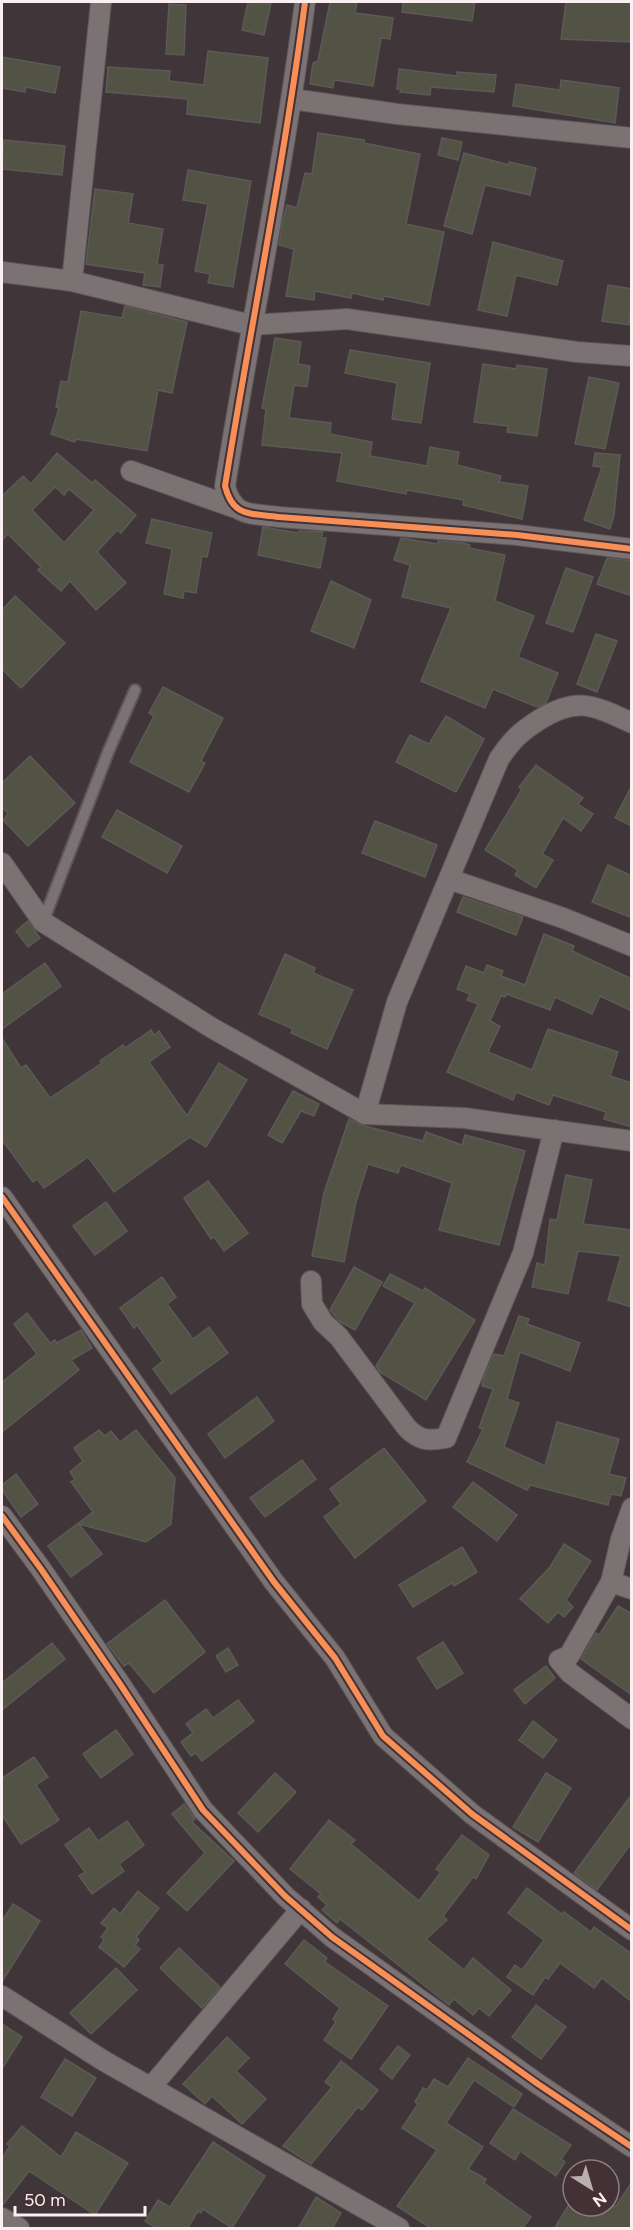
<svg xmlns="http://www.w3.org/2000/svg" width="633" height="2230" font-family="Figtree,sans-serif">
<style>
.building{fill:#525345;stroke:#5d5958;stroke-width:1.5;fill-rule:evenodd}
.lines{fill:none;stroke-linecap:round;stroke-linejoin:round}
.lane-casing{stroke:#5d5557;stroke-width:14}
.street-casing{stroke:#5d5557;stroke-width:22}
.lane{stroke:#7b7274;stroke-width:10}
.street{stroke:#7b7274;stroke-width:20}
.cycleway-casing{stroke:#443135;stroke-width:10}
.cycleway{stroke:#f78f57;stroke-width:6}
</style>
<rect width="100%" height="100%" fill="#403538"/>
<!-- building -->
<g class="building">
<polygon points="248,2 271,3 264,35 242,30"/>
<polygon points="330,2 357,2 355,13 393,18 390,39 381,38 373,86 334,80 333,88 310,84 313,63 318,61"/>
<polygon points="403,2 475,2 472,21 402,12"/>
<polygon points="566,2 632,2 630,42 561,39"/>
<polygon points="169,4 186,5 184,55 166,54"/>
<polygon points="208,51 268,58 260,123 187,114 188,99 106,92 108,67 170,71 169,81 204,85"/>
<polygon points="2,57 60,67 55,93 26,87 25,92 2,88"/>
<polygon points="399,69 457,76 457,72 496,75 494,92 431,87 430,95 400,92 401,89 397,89"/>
<polygon points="561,80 619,88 615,123 513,106 516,84 560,90"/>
<polygon points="318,133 364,140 364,143 420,154 406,224 444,232 429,305 384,296 383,300 352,293 351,298 315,291 314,300 286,296 294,249 279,245 283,219 287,205 297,208 305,173 312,174"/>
<polygon points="442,138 462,142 458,160 438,155"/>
<polygon points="4,140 65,146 62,175 2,169"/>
<polygon points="464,153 509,165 509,162 536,168 530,195 485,185 472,234 444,226"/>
<polygon points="188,170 251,181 233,287 208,283 210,274 195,271 208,204 183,200"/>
<polygon points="95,189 133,194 128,223 163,229 157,264 163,265 160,287 143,285 145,273 86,264"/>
<polygon points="493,242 563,261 557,285 516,275 507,316 478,310"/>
<polygon points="608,285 632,289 629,325 602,321"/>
<polygon points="125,306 187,322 172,393 158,390 147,451 76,439 75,442 51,434 59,408 56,407 61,381 68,382 81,311 122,318"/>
<polygon points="275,338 301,342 298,364 310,366 307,387 294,385 289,418 331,423 330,434 372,442 370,456 427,466 430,447 459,452 457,465 501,476 499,482 528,486 522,519 463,505 464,500 407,490 406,494 337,481 342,453 262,445 266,409 262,408"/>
<polygon points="350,350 430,363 421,423 392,419 397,383 345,373"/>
<polygon points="483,364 516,369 517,365 547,369 537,436 507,432 508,426 474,422"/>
<polygon points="589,377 619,383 605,449 575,444"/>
<path d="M57,453L92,483L95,480L136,515L121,533L117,530L97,552L126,583L96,610L70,581L61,591L38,570L41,567L8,534L2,540V496L23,476L31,484ZM55,487L64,495L69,489L94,510L64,543L32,510Z"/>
<polygon points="595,453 620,455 614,515 610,529 584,520 602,467 593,466"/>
<polygon points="152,519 212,533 207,557 202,556 196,593 184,591 183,598 164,594 172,549 146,543"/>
<polygon points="263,527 298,533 299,531 323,532 321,538 326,538 320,568 258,555"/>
<polygon points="401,538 438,544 438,541 463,543 470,545 469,548 505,555 495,601 534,616 518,657 558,673 546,703 537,707 493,689 485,708 421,681 451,608 402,597 410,565 394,560"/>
<polygon points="607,558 632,561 632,596 597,584"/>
<polygon points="566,568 593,577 573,632 546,623"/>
<polygon points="331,581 371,600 354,648 311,631"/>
<polygon points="15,596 65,643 21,688 2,669 2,610"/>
<polygon points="596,634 617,641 597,692 577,684"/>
<polygon points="163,687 223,718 201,761 205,763 189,792 130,762 154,716 149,713"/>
<polygon points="446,716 484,739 456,792 396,762 410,735 429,744"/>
<polygon points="30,756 75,803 28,846 3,820 8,814 2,807 2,783"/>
<polygon points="536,765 583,798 578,804 593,814 581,831 563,818 542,854 553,860 536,888 515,875 518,870 485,850 522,789 519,787"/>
<polygon points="632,785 632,826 615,818"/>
<polygon points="117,810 182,846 167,873 102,837"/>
<polygon points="375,821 437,845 425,877 362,853"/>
<polygon points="608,865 632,876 632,918 592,902"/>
<polygon points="463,897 523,917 516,935 457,912"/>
<polygon points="28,921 40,938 28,947 16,931"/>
<polygon points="544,934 574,946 572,951 632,979 632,1011 600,996 592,1014 555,997 550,1010 506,994 505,997 501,996 490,1021 500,1026 488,1052 532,1070 548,1029 618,1052 610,1076 632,1083 632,1127 604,1119 606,1112 553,1095 549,1105 516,1092 513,1100 447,1072 478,1004 467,1000 470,994 457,989 466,966 484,973 487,965 503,971 501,976 525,985"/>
<polygon points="285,954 315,968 313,973 353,990 327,1049 291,1033 293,1029 259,1014"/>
<polygon points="45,963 61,986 2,1029 2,994"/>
<polygon points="151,1030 154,1035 159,1031 170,1047 149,1062 187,1116 219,1063 247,1080 206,1147 190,1137 114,1192 88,1157 44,1188 37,1179 33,1182 2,1140 2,1038 21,1068 26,1065 50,1098 102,1063 100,1061 123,1045 125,1048"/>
<polygon points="293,1091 319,1104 314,1116 301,1111 282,1143 268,1135"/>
<polygon points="349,1119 361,1125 423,1141 426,1132 462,1145 465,1135 525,1151 499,1245 439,1230 452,1183 401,1165 398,1173 368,1164 356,1202 344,1262 312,1256 324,1193"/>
<polygon points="566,1175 592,1180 583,1224 632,1230 632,1307 608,1300 621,1256 578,1251 568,1294 532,1287 537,1263 545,1265 550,1219 557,1220"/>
<polygon points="208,1181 248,1233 224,1251 214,1237 211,1239 184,1198"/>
<polygon points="106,1202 127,1231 95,1255 73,1226"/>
<polygon points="354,1267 382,1282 355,1330 340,1322 330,1310"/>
<polygon points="390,1274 423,1291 425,1288 475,1320 426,1400 380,1372 376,1366 415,1303 383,1286"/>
<polygon points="162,1277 176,1297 167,1304 193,1339 209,1327 228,1353 171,1394 153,1369 163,1361 137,1325 134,1328 120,1308"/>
<polygon points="27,1313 50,1343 55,1340 57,1343 81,1330 92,1348 71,1360 79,1370 2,1432 2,1382 37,1354 14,1324"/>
<polygon points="519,1316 529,1319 527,1324 580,1343 570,1371 520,1352 507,1399 519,1403 504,1447 545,1466 557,1422 619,1439 609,1474 626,1478 621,1496 611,1494 608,1505 530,1485 527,1490 467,1462 483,1429 479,1428 493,1389 482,1386 483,1379 494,1354 504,1356"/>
<polygon points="257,1397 274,1421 225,1458 208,1434"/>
<polygon points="99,1430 105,1436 111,1431 120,1442 136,1430 175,1478 171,1524 146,1542 79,1524 102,1554 71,1577 48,1546 93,1512 71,1482 75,1479 70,1472 83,1461 74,1448"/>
<polygon points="384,1448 426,1501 355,1558 324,1517 341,1504 330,1489"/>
<polygon points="302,1460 316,1479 265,1517 250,1498"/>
<polygon points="16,1474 38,1504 21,1517 2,1490 2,1485"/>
<polygon points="473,1482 517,1515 497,1541 453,1507"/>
<polygon points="564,1544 591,1561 566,1600 573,1607 564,1617 558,1612 548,1623 520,1599 550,1567"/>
<polygon points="462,1547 477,1572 454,1586 452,1583 413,1607 399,1585"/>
<polygon points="165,1600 205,1652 154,1693 129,1663 124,1666 107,1644"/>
<polygon points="618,1606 632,1614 632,1695 581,1659 596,1633 599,1635"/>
<polygon points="443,1642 463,1673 437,1689 417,1658"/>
<polygon points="52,1643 65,1659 2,1710 2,1683"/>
<polygon points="228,1648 238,1665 226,1672 216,1656"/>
<polygon points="546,1666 555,1678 525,1704 514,1690"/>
<polygon points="238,1700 254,1721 202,1761 196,1753 191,1756 181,1742 193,1733 186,1724 206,1709 213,1718"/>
<polygon points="533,1721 557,1740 543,1758 519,1740"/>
<polygon points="116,1730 133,1754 101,1778 83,1754"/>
<polygon points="34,1757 48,1777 36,1785 59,1820 21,1844 2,1815 2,1778"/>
<polygon points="275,1773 296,1792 258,1832 238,1813"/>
<polygon points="546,1773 571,1788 538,1842 513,1827"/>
<polygon points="632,1794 632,1842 597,1890 574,1873"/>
<polygon points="184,1804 195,1819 192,1822 234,1861 187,1911 167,1893 205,1853 172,1814"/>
<polygon points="329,1820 355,1840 351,1844 419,1901 441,1872 436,1869 462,1835 489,1855 476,1879 473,1877 443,1916 447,1920 426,1939 464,1970 473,1958 511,1990 489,2016 479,2008 473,2015 454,1999 449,2005 340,1919 337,1923 322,1910 327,1905 318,1897 321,1894 290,1869"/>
<polygon points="127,1821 144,1845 119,1864 124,1871 92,1894 79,1876 85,1872 65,1845 89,1828 98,1841"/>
<polygon points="527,1888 562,1914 564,1912 591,1932 594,1927 632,1954 632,2002 602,1978 594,1988 560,1963 548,1979 545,1977 533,1995 507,1977 515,1965 522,1970 544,1940 508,1913"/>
<polygon points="138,1891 159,1908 136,1937 139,1940 135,1945 140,1949 124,1967 99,1947 104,1940 101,1937 108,1928 101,1923 114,1908 120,1914"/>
<polygon points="13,1904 40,1921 2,1982 2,1921"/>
<polygon points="304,1940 327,1958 325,1962 388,2006 351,2059 324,2040 336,2022 333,2019 340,2008 285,1964"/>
<polygon points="179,1948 220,1987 202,2008 160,1968"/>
<polygon points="116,1968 137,1990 91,2034 70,2013"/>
<polygon points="536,2005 566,2027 541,2059 512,2037"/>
<polygon points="2,2024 22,2037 2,2069"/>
<polygon points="227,2037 249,2058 236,2071 266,2099 242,2124 212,2096 205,2104 183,2084"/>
<polygon points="398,2046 410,2055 392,2079 380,2069"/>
<polygon points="468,2058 522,2094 514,2107 474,2080 446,2123 483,2147 468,2169 486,2179 484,2183 531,2217 522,2229 432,2229 397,2206 437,2150 402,2128 418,2104 415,2102 423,2088 427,2090 434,2079 448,2087"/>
<polygon points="65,2059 96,2078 72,2116 41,2097"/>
<polygon points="341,2061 378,2090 362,2110 358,2107 311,2164 283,2146 332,2087 325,2082"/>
<polygon points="513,2109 571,2145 561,2159 565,2162 556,2176 520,2151 515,2160 490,2143"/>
<polygon points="22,2126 61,2157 76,2132 128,2163 95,2215 29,2171 2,2206 2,2158 10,2146 7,2144"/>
<polygon points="213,2142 265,2176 232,2228 203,2209 201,2213 198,2211 187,2229 157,2229 145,2221 158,2200 170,2207"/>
<polygon points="632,2182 632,2229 554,2229 568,2206 616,2206"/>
<polygon points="316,2197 341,2213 332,2229 298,2229"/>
</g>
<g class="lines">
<defs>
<polyline id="lane" points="43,922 109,750 135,690"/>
<g id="street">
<path d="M305,2C284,164 251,324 225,486C233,518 251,513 279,517L517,535L632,549"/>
<polyline points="292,99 397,114 632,138"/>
<polyline points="2,272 72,281 251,325 347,319 577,352 632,356"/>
<polyline points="72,281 101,2"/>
<polyline points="131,471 233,507"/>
<polyline points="2,863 43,922 212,1028 365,1114 464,1118 632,1141"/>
<polyline points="449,879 563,918 632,946"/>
<path d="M365,1114L397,1002L499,759C512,740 520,732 539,720C577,696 593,705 632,723"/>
<polyline points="2,1197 274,1582 335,1658 383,1736 472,1814 632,1930"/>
<path d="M311,1281L312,1304L323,1322L339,1337L407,1428C420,1441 428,1441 446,1438L523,1253L554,1130"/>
<polyline points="632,1508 621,1539 611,1582 632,1589"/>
<polyline points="2,1516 41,1569 120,1684 203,1810 285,1896 332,1937 538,2084 632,2147"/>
<polyline points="611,1582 569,1656 559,1660 570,1673 632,1719"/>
<polyline points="2,1996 104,2061 399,2228"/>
<polyline points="152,2086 301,1909"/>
<polyline points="2,2218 19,2228"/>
</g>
</defs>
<!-- lane casing -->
<use href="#lane" class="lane-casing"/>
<!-- street casing -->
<use href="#street" class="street-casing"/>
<!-- lane -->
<use href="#lane" class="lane"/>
<!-- street -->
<use href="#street" class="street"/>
<defs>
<g id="cycleway">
<path d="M305,2C284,164 251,324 225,486C233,518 251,513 279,517L517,535L632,549"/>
<polyline points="2,1197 274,1582 335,1658 383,1736 472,1814 632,1930"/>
<polyline points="2,1516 41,1569 120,1684 203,1810 285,1896 332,1937 538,2084 632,2147"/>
</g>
</defs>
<!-- cycleway casing -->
<use href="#cycleway" class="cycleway-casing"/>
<!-- cycleway -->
<use href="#cycleway" class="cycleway"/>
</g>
<!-- border -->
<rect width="633" height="2230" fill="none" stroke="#fbeff1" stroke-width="6"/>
<!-- north arrow -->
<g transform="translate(591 2188) rotate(143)"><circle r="28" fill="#443135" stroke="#8d7d80" stroke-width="1.5"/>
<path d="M0-4.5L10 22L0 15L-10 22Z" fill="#baaeb0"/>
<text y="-9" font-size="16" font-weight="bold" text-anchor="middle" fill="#fbeff1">N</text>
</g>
<!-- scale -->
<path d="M15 2206v9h130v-9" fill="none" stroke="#fbeff1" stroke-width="3"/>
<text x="24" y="2206" font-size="18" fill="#fbeff1" stroke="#443135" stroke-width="4.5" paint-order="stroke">50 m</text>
</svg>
